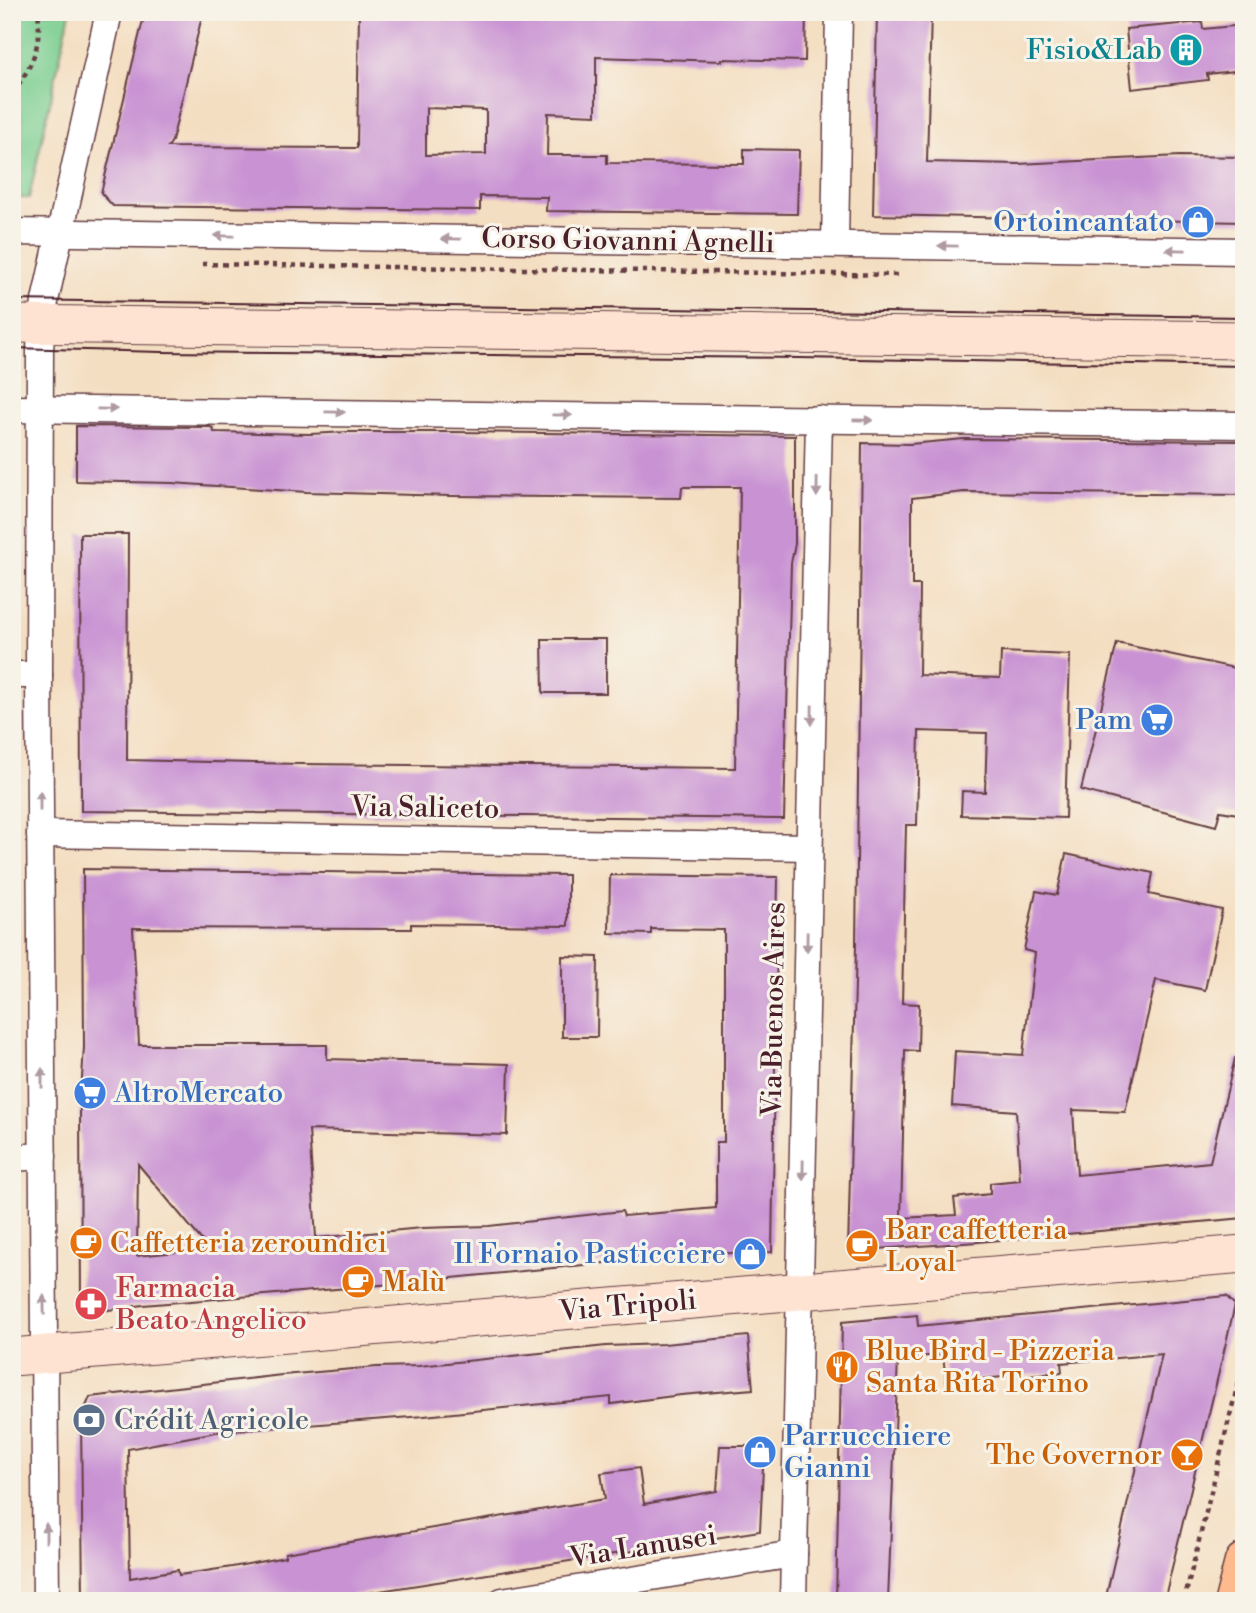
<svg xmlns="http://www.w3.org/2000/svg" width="1256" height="1613" font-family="'Libre Bodoni',serif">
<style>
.green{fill:#7ace91;stroke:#62765e;stroke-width:2}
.building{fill:#c993d3;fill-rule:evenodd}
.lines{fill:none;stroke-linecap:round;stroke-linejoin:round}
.street-casing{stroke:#643c42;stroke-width:29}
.secondary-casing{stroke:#643c42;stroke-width:39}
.primary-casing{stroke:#643c42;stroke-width:41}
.path{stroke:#643c42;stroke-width:4.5;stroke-dasharray:5 5;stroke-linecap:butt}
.street{stroke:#fff;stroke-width:26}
.secondary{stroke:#fee3d2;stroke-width:37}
.primary{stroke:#fcba8e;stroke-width:38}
.tram{stroke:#4a1f2b;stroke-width:2}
.oneway{fill:#ae9aa0}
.labels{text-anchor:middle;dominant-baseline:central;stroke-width:6;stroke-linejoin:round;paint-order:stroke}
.culture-label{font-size:28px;fill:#0d838f;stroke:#f7f3e8;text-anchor:end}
.shop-label{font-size:28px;fill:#366cbe;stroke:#f7f3e8;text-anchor:end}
.street-label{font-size:28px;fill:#4a1f2b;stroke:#f7f3e8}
.food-label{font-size:28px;fill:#c56008;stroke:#f7f3e8;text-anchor:start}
.health-label{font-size:28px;fill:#be3a42;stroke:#f7f3e8;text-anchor:start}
.service-label{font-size:28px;fill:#4e5e75;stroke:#f7f3e8;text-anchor:start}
</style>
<rect width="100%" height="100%" fill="#f7f3e8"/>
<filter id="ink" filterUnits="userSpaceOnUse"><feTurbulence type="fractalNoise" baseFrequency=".0143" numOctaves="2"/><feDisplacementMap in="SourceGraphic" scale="14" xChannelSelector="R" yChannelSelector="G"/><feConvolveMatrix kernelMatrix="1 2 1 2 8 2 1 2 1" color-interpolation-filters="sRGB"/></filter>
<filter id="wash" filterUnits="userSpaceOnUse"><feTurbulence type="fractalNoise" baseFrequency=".00686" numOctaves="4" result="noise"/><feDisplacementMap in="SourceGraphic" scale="28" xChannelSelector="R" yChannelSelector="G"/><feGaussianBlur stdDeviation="1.57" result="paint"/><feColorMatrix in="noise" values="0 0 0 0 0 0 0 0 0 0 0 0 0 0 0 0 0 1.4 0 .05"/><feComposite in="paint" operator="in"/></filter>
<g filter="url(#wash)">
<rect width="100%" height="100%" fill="#f4dec1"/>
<!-- green -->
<polygon class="green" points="12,12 70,12 29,198 12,198"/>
<g id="blocks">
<!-- building -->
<g class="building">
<path d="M145,12H203L172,141L168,147L357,148L359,12H806L805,61L722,59V61L596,57V115L548,113L547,155H607V163L744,164V149L799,150L797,214L546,211L547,197L480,196V210L113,206L101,193ZM426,108L486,110V154L426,155Z"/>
<polygon points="877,12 931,12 927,162 1018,164 1180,156 1244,157 1244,222 873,215"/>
<polygon points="1202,22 1203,29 1244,25 1244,70 1207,74 1208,80 1132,89 1126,29"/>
<polygon points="76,426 210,427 213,428 214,432 310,434 347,432 452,432 795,436 795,544 791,563 784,819 81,811 80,534 128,534 127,760 300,764 735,768 740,487 682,487 681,498 451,496 307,492 172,483 76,481"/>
<polygon points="964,439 1244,441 1244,495 964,492 912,498 912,585 920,585 919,675 1000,678 1001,652 1070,655 1065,818 961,815 962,791 985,792 987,733 919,731 917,825 906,825 902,1003 919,1004 918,1051 905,1050 901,1218 956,1215 954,1198 990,1194 990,1183 1020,1180 1016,1111 952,1106 955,1051 1023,1055 1035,953 1024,950 1036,891 1057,895 1066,854 1153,873 1149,894 1222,910 1205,990 1156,980 1125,1112 1073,1110 1077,1175 1210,1162 1235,1058 1244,1059 1244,1218 978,1242 848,1251 856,946 862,443 910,444"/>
<polygon points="542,639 606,639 606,693 543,693"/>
<polygon points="1117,643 1244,670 1244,815 1220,811 1216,826 1081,790"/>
<path d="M83,869L568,875V926L411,924V929L133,928L139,1045H327V1059L509,1064L507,1135L309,1130L316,1238L422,1228L489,1226L622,1211L624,1216L716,1208V1142H724V930L651,929V934L609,933L610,875L778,877L772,1252L696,1254L360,1287L143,1305L88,1313L81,1304L80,1109L84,1047ZM138,1164L209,1249L137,1256Z"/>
<polygon points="562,956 598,957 597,1037 562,1037"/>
<polygon points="1226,1296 1235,1305 1164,1601 1105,1601 1162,1354 1061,1363 1062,1372 946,1382 943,1355 898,1358 888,1601 836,1601 842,1322 917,1315 918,1326"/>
<polygon points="748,1336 753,1389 681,1395 611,1404 611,1397 424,1416 216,1432 128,1449 130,1578 178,1570 179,1575 232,1567 285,1557 285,1553 605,1499 601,1473 639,1468 644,1504 717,1491 720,1446 764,1446 760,1531 316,1601 83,1601 81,1418 90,1397 282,1375 377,1367 419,1366 606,1346 664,1344"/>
</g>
</g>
</g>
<g filter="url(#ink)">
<use href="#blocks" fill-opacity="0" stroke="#643c42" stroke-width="2"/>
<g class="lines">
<defs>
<g id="street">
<polyline points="12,232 1244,251"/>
<polyline points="835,244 839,12"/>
<polyline points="12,409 1244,425"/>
<polyline points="12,675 39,675"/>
<polyline points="40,834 809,847"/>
<polyline points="12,1158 43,1156"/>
<polyline points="46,1601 39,675 40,348 45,301 109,12"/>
<polyline points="502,1601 794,1554"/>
<polyline points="793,1601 819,419"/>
</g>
<g id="secondary">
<polyline points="12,324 1244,340"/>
<polyline points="12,1357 1244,1254"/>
</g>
<polyline id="primary" points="1234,1601 1244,1562"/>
</defs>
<!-- street casing -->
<use href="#street" class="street-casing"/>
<!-- secondary casing -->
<use href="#secondary" class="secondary-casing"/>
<!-- primary casing -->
<use href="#primary" class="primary-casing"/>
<!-- path -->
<g class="path">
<path d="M12,93C32,68 42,44 38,12"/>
<polyline points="202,264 900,275"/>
<polyline points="1184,1601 1244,1359"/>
</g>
<!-- street -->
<use href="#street" class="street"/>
<!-- secondary -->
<use href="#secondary" class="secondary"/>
<!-- primary -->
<use href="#primary" class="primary"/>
<!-- tram -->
<g class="tram">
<polyline points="12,300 1244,317"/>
<polyline points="12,348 161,352 800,358 1244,366"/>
</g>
</g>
<!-- one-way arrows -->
<defs><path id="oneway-solid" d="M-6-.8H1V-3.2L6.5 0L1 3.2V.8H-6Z" transform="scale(1.75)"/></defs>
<g class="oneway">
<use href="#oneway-solid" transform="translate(224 236) rotate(-179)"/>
<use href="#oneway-solid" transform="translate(451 239) rotate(-179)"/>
<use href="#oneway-solid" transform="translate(948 246) rotate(-179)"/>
<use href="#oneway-solid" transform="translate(1176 250) rotate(-179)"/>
<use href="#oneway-solid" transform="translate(107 409) rotate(1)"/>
<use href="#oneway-solid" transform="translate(335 412) rotate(1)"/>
<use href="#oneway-solid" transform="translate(562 415) rotate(1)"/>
<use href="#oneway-solid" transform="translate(863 420) rotate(1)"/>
<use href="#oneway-solid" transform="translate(817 487) rotate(91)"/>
<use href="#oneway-solid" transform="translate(812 715) rotate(91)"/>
<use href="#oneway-solid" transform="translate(40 801) rotate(-90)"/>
<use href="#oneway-solid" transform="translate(807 942) rotate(91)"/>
<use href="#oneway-solid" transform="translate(42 1078) rotate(-90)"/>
<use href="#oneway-solid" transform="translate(803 1170) rotate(91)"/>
<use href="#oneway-solid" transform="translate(44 1305) rotate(-91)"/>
<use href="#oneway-solid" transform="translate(46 1533) rotate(-90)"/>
</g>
</g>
<!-- icons -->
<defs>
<symbol id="building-disc" viewBox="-11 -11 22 22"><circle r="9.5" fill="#0f9aa8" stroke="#f7f3e8"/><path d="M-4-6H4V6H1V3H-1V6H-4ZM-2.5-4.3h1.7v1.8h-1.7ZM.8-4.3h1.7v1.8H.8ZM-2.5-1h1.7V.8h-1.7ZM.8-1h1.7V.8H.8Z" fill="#fff"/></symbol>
<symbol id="shop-disc" viewBox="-11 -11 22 22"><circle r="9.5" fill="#3f7fe0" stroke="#f7f3e8"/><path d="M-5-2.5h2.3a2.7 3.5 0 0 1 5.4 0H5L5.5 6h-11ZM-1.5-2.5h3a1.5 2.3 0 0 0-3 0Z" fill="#fff"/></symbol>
<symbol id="supermarket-disc" viewBox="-11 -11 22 22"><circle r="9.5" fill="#3f7fe0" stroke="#f7f3e8"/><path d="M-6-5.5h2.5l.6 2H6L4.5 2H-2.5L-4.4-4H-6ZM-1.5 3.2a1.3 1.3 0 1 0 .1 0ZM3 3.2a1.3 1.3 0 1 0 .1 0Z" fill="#fff"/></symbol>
<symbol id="cafe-disc" viewBox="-11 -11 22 22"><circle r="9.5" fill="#e8710a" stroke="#f7f3e8"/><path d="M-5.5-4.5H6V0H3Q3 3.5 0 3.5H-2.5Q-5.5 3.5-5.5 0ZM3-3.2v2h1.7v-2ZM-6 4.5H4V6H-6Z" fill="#fff"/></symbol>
<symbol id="pharmacy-disc" viewBox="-11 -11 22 22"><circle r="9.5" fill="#e0444e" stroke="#f7f3e8"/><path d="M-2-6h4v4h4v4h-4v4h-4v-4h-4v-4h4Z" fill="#fff"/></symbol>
<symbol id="restaurant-disc" viewBox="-11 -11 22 22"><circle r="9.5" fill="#e8710a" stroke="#f7f3e8"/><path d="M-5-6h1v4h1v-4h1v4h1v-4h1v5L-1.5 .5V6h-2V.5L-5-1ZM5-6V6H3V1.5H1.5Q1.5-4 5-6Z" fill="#fff"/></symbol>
<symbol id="bank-disc" viewBox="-11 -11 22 22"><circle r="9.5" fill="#5c6f8a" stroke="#f7f3e8"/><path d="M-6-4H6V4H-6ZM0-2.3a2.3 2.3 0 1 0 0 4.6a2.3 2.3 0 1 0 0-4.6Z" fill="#fff"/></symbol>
<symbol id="bar-disc" viewBox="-11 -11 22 22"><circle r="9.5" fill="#e8710a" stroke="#f7f3e8"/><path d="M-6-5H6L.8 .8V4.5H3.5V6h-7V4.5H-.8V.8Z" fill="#fff"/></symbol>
</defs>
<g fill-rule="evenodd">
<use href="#building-disc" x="1167" y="31" width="38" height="38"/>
<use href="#shop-disc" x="1179" y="203" width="38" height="38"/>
<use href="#supermarket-disc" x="1138" y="701" width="38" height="38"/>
<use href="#supermarket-disc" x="71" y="1074" width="38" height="38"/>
<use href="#cafe-disc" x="67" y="1224" width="38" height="38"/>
<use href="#cafe-disc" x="843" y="1227" width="38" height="38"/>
<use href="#shop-disc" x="731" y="1235" width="38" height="38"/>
<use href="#cafe-disc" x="339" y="1263" width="38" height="38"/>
<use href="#pharmacy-disc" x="72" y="1285" width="38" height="38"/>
<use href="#restaurant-disc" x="823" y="1348" width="38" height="38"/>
<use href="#bank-disc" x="70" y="1401" width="38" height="38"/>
<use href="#shop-disc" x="741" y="1433" width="38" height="38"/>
<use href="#bar-disc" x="1168" y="1436" width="38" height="38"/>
</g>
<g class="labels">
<!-- culture labels -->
<g class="culture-label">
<text x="1162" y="50">Fisio&amp;Lab</text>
</g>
<!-- shop labels -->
<g class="shop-label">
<text x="1174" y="222">Ortoincantato</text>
<text x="1132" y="720">Pam</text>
<text x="114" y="1093" text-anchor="start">AltroMercato</text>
<text x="726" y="1254">Il Fornaio Pasticciere</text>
<text x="784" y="1436" text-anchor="start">Parrucchiere<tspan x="784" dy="32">Gianni</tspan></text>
</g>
<!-- street labels -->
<g class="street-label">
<text transform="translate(628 241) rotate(1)">Corso Giovanni Agnelli</text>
<text transform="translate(425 808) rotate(1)">Via Saliceto</text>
<text transform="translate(774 1009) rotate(-89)">Via Buenos Aires</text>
<text transform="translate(628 1306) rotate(-5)">Via Tripoli</text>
<text transform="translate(643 1547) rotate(-9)">Via Lanusei</text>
</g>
<!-- food labels -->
<g class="food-label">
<text x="886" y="1230">Bar caffetteria<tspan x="886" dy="32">Loyal</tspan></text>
<text x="110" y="1243">Caffetteria zeroundici</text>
<text x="382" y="1282">Malù</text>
<text x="866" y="1351">Blue Bird - Pizzeria<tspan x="866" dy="32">Santa Rita Torino</tspan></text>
<text x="1162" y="1455" text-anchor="end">The Governor</text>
</g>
<!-- health labels -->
<g class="health-label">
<text x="116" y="1288">Farmacia<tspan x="116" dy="32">Beato Angelico</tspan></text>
</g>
<!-- service labels -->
<g class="service-label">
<text x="114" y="1420">Crédit Agricole</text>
</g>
</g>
<!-- margin -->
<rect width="1256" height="1613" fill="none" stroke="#f7f3e8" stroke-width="42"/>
</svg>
